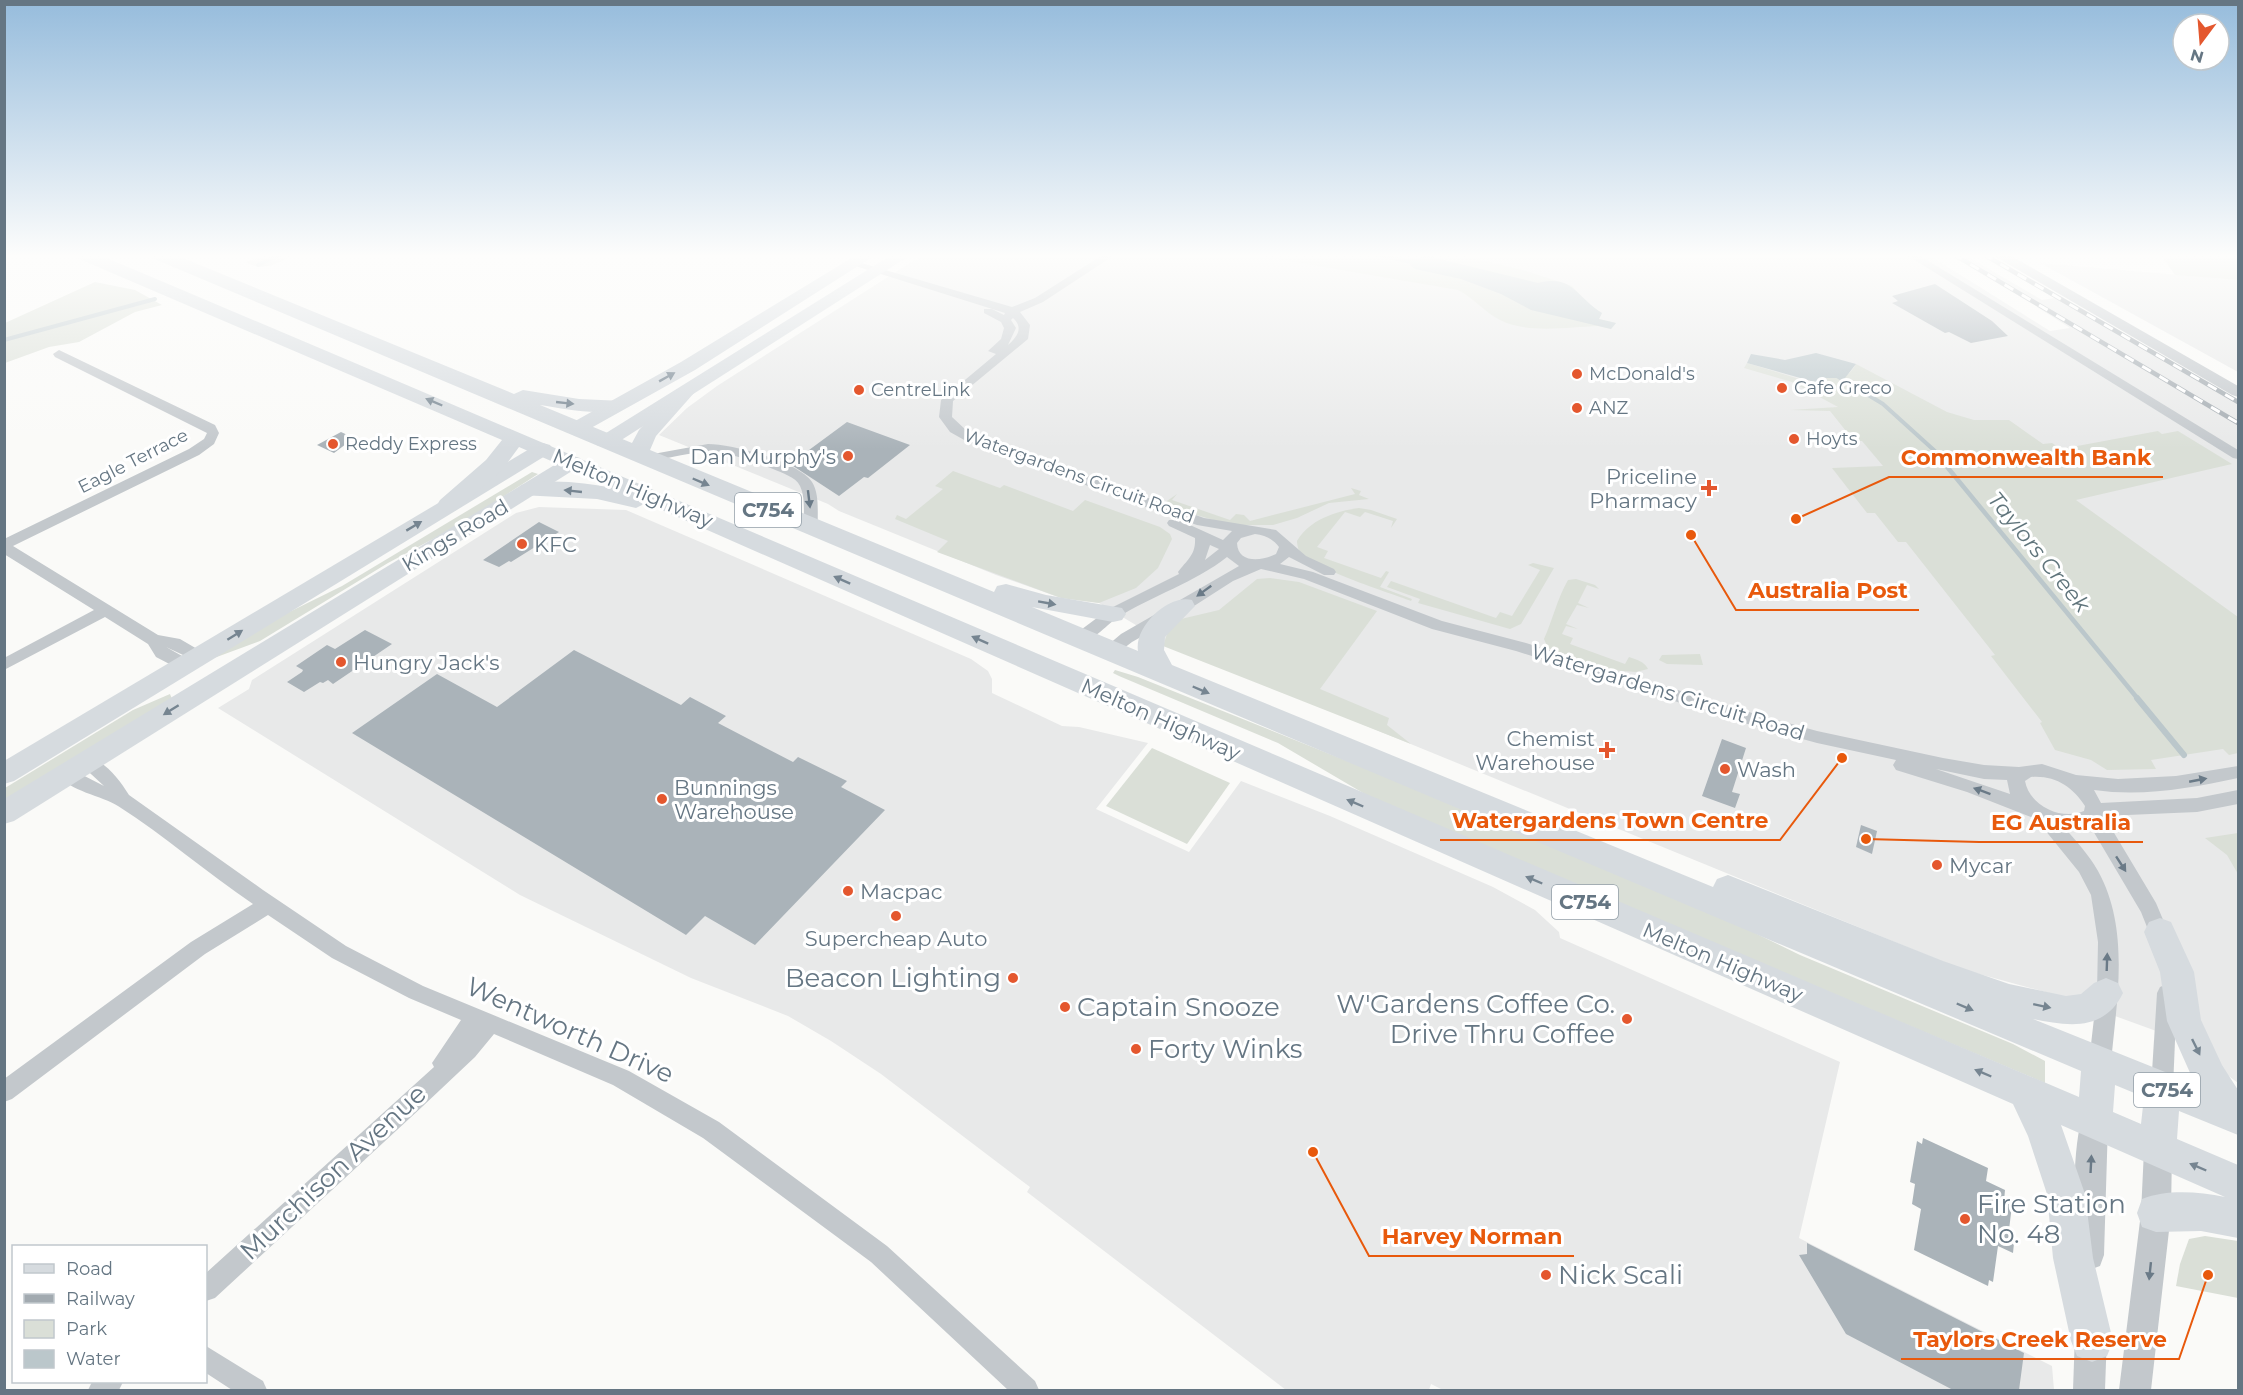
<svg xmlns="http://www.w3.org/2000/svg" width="2243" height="1395" font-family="Montserrat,sans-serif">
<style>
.built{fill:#e8e9e9}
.green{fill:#dadfd7}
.water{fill:#bbc7cb}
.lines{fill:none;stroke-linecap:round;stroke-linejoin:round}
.stream-far2{stroke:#bbc7cb;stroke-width:4}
.stream-far1{stroke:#bbc7cb;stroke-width:4.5}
.stream{stroke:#bbc7cb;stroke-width:6}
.building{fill:#aab3b9}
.minor{fill:#c3c8cc;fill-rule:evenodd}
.tertiary{fill:#c3c8cc;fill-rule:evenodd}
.primary{fill:#d6dbdf;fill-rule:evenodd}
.trunk{fill:#d6dbdf;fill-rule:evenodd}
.rail-casing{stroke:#a2aab0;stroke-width:4.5}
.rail{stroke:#fff;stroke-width:3;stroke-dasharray:10;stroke-linecap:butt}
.oneway{fill:#768591}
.oneway2{fill:#6a7a87}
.poi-dot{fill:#e4572e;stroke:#fff;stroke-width:2}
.labels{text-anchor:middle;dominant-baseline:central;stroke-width:6;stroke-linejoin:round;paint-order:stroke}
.far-poi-label{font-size:18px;fill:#657683;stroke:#fff;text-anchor:start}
.far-street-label{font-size:18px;fill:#657683;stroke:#fff}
.shield{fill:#fff;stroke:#939fa8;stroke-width:1.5}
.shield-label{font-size:20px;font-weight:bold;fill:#657683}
.poi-label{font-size:21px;fill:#657683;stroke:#fff;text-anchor:start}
.street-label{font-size:21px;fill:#657683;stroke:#fff}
.water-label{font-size:22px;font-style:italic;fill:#60757c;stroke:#fff}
.near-poi-label{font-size:26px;fill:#657683;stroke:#fff;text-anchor:start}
.near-street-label{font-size:26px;fill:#657683;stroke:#fff}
.leader{fill:none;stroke:#e8590c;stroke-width:2}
.callout-dot{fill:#e8590c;stroke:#fff;stroke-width:2}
.callout-label{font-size:22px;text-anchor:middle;font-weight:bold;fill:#e8590c;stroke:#fff;stroke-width:6;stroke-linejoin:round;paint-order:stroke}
</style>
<rect width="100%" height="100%" fill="#fafaf8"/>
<!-- built -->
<g class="built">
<polygon points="924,254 1927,254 2050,331 2070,328 2037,307 2039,306 1950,254 1963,254 2042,300 2055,298 1979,254 1988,254 2238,399 2238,1083 2222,1071 2214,1052 2060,996 1961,969 1171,646 1099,603 1061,598 996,575 839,511 828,504 659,435 687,408 717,386"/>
<polygon points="2040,263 2238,280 2238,372 2053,270"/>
<polygon points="539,507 626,510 971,659 988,671 992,679 992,693 1062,726 1079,727 1148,743 1096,809 1189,852 1241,781 1330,816 1493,887 1535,910 1559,932 1560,938 1840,1062 1799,1238 2052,1366 2054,1390 1443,1390 1431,1384 1429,1390 1286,1390 1027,1192 1030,1187 881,1074 831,1041 788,1016 691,978 520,895 218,708 249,689 252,680 516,513"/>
</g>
<!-- green -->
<g class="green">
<path d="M266,254H296C279,262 265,273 246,262Z"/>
<path d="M1248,254H1456L1523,270L1572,286L1587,303L1602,313L1599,319L1616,323L1611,329L1598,326C1568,327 1527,334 1500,320C1484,312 1474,298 1458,290Z"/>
<polygon points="2160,254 2238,254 2238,280 2175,275"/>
<polygon points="95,282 135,290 162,305 135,312 79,342 49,347 5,363 5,323"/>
<path d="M1747,363L1813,383H1827L1821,378C1839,378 1847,380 1856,364L1947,412L1974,420H2009L2043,444L2052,443L2061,449L2158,431L2162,434L2178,431L2232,464L2076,500L2238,617V753L2229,755L2223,749L2151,760L2156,769L2107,770L2091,760L2055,750L2040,723L2042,722L1991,656L1995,655L1906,542H1898L1875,513H1867L1832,468L1883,466L1862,441H1854L1830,411L1790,410L1838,407L1792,382L1744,368Z"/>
<polygon points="953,471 1000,488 1004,485 1073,511 1085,500 1160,527 1170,534 1172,539 1158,568 1136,588 1099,603 1061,598 937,552 948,541 895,519 897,515 906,519 943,489 935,486"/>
<polygon points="532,472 538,474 463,523 388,563 260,641 214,658 267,623 342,586"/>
<polygon points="1351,488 1361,491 1359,495 1369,499 1329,503 1297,518 1273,525 1231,525 1165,506 1164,503 1177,494 1172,500 1230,520 1236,514 1244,515 1250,521 1355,494"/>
<path d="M1359,508L1371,510L1397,519L1391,528L1393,521L1365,512L1360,517L1345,512L1317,547L1328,551L1324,558L1381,578L1386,571L1389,572L1380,587L1412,599L1411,601C1388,592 1312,569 1299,550C1298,549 1297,543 1297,541C1309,520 1336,511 1359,508Z"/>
<polygon points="1533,563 1554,568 1521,624 1510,629 1418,603 1420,599 1387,587 1391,581 1496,618 1500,612 1512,616 1540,570 1528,565"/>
<polygon points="1270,578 1299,582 1377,611 1320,689 1389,718 1387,725 1411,744 1163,646 1168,631 1181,619 1219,610 1257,579"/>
<path d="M1576,579L1595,585L1599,589L1587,585L1578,603L1589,608L1577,605L1566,624L1578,629L1566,626L1562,634L1573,638L1570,644L1625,664L1629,657C1637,660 1644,661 1648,669L1636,672L1610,670L1548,648L1544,639C1553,619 1557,599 1568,580Z"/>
<polygon points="1700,654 1703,665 1667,664 1659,660 1662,655"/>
<polygon points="1115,670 1138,677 1663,888 1800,955 2013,1044 2045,1061 2045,1083 1375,800 1278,743 1119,676 1113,673"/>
<polygon points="170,694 172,699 5,804 5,788 133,710"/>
<polygon points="1152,748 1230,783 1187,844 1106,806"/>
<polygon points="2238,833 2238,874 2227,855 2205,838"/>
<polygon points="2205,1236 2238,1241 2238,1298 2176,1286 2180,1264 2189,1239"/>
</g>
<!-- water -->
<g class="water">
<path d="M1427,256L1538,283C1573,274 1576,297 1602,313L1599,319L1616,323L1611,329L1531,310L1501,294L1461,279L1415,269L1410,265L1412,259Z"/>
<polygon points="1816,353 1856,364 1845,378 1822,378 1830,384 1825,385 1747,363 1751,354 1785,360"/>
</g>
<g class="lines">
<!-- stream-far2 -->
<g class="stream-far2">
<polyline points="1375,254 1416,263"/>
<polyline points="258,265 281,254"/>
<polyline points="4,340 155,299"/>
<polyline points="1837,376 1883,404 1936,452"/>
</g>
<!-- stream-far1 -->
<polyline class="stream-far1" points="1934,451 2138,699"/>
<!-- stream -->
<polyline class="stream" points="2137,698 2184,755"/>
</g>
<!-- building -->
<g class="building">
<polygon points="1935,284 1992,321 2008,336 1971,343 1949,332 1945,333 1892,303 1898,301 1892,296"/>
<polygon points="847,422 910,445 868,478 864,477 839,496 790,464"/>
<polygon points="341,432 354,438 334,453 317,445"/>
<polygon points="539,522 559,532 511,562 509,561 499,567 483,560"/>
<polygon points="365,630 392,644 333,684 328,680 323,683 320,682 304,692 287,682 302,672 303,670 296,666 327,645 335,649"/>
<polygon points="574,650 681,705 690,697 726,716 718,723 793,762 798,757 847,781 841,787 885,810 755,945 705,916 686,935 352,733 437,674 497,707"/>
<polygon points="1722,739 1746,748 1732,792 1740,794 1735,808 1702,796"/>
<polygon points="1861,825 1877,831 1872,854 1856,847"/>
<polygon points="1923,1138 1988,1168 1986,1181 2005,1190 2004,1201 2012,1205 2009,1230 2015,1233 2013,1253 1998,1246 1993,1282 1989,1280 1988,1286 1914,1250 1921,1209 1912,1204 1915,1184 1910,1182 1917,1141 1922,1144"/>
<polygon points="1807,1243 2024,1353 2019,1390 1953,1390 1846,1334 1799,1255 1807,1254"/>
</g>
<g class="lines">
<!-- minor -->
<g class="minor">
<path d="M1104,254H1116L1043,302L1020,312L1030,325L1028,339L953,401L952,417L967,431L992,442L1204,518L1276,530L1306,556L1334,569L1336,572L1334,575H1324L1289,557L1280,564L1313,572L1442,621L1526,643L1752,713L1817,731L1943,758L1984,765L2019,767L2042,764L2076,775L2118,779L2176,776L2238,766V778C2191,788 2143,797 2094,790L2101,803L2197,798L2238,790V804L2197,812L2104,816L2156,903L2172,941L2169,947L2162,949L2155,947L2141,912L2089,824L2080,827H2064C2076,841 2089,855 2098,871C2130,929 2117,999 2111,1062L2108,1069L2100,1072L2092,1069L2089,1062L2097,992L2098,942L2091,895L2079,872L2036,819L1967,792L1896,770L1893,765L1896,760L1817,743L1744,723L1516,651L1432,629L1304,579L1261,569L1233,581L1180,615L1132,642L1115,655H1103L1101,651L1121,634L1239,566L1227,557C1194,583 1153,595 1117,618C1105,626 1088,647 1074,643L1072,639L1074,635L1109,609L1179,574L1178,572C1187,560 1196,555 1195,538L1169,526L1167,523L1169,520H1179L1223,540L1232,531L1197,525L1167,515L966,441L950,432L939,417L941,400L996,354L988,351L1001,339L1004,328L1001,322L984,313V309H992L1004,315L1005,313L849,264L850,262H858L1012,307L1035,298ZM1013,318C1024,328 1017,337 1008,345L1016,328L1011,320ZM1255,534C1265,535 1273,539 1279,547L1276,554C1262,561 1238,564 1237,543L1241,538ZM1210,545L1219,549L1205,560ZM1936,769L1984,779L2007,780L2010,794ZM2031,777C2055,775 2073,787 2085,806L2084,811C2061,821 2029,805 2025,781Z"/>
<polygon points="1905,254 1917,254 2238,450 2238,459 2233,458"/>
<polygon points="59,350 215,425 219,433 214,444 199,455 13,546 158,635 180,639 204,653 206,657 204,661 198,662 166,647 191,661 193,665 191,669 179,669 156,657 148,644 105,617 4,670 4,658 94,610 4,554 4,539 189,449 204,439 207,433 55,357 53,354"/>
<path d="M708,444C732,444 799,462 812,482C820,495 817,513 818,528L816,531L811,532L804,528C803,515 806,499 800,486C796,477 782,473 773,469C719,447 703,449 647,463L640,459L642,456Z"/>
<path d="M87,756C106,762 119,779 129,795L263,890L346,946L423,986L629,1071L719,1122L887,1246L1035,1381L1039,1390H1008L871,1262L703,1138L613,1085L494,1034L475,1057L423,1106L215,1298L206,1301V1273L434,1067L432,1063L461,1020L409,998L332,958L268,915L205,954L12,1099L4,1102V1079L191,942L253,904C207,873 165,836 118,806C103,796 68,791 58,774L61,769L67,767L104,786L78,762L81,757Z"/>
<polygon points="2167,984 2174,987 2177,993 2173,1088 2170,1095 2162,1098 2154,1095 2151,1088 2157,993 2160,987"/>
<polygon points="206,1346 263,1381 267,1390 232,1390 206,1373"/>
<polygon points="92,1382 123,1382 119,1390 88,1390"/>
</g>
<!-- tertiary -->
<g class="tertiary">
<polygon points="1991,254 2008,254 2238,386 2238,397 2232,395"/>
<path d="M2094,1110L2104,1113L2108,1123L2104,1255L2100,1266L2089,1270L2078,1266L2074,1255C2075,1219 2071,1144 2084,1113Z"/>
<polygon points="2158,1136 2168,1140 2172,1150 2171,1213 2151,1390 2119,1390 2141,1213 2144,1150 2148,1140"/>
<polygon points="2091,1318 2102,1323 2107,1334 2105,1390 2073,1390 2075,1334 2080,1323"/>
</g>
<!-- primary -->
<g class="primary">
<polygon points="858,254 877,254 695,370 582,433 568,433 565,429 568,425 681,362"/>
<polygon points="893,254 912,254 612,446 598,446 595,442 598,438"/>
<polygon points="543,443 550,445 553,449 550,453 14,781 4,784 4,761 536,445"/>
<polygon points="573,456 580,458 583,462 580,466 14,821 4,824 4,799 566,458"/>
</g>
<!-- trunk -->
<path class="trunk" d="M74,254H97C758,533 1418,817 2079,1097L2081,1071L152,258L149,254H173L514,394L523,390L579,399L623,401L626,405L623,409C596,416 566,409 540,405L632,443L639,430L677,389H691L694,393L656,436L650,450L994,592L997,586L1006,584L1046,595L1122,608L1126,614L1122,620L1113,622L1032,607L1138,651C1134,627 1168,594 1192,600L1195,606L1165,637L1164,650L1172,665L1713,887L1717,879L1728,875L1943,961L2009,984L2066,996L2081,994L2094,983L2106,978L2118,983L2123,993C2104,1032 2068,1026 2033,1019L2195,1084L2167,1021L2160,972L2144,932L2149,922L2160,918L2171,922L2194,972L2201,1020L2222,1065L2238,1090V1135L2179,1111L2177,1139L2238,1165V1238L2201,1231L2156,1232L2142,1227L2137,1213L2142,1199C2168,1189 2198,1192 2225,1197L2061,1125L2085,1194L2093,1258L2113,1341L2107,1356L2092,1362L2077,1356L2071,1341L2053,1258L2047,1194L2028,1136L2013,1104L646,503L636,508L597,499L521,495L518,490L521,485C550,478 585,483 613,488L519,447L502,470L456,510L448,512L440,510L437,505L440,500L486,460L502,440L77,258ZM2115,1085L2144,1097L2141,1124L2113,1112Z"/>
<defs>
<g id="rail">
<polyline points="1953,254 2238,423"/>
<polyline points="1983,254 2238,402"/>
</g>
</defs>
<!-- rail casing -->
<use href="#rail" class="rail-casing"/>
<!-- rail -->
<use href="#rail" class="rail"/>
</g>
<!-- one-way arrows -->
<defs><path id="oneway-solid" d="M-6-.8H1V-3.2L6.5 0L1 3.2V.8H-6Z" transform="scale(1.5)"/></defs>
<g class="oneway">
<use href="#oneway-solid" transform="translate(667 377) rotate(-29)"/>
<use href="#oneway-solid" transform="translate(434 402) rotate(-157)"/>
<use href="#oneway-solid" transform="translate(565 403) rotate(6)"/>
<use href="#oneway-solid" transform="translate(701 482) rotate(23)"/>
<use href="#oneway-solid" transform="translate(573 491) rotate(-174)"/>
<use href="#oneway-solid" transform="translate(414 526) rotate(-31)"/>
<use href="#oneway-solid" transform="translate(842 580) rotate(-156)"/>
<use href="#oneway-solid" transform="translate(1047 603) rotate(10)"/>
<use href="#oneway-solid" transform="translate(235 635) rotate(-32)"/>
<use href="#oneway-solid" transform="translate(980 640) rotate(-156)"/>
<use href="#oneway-solid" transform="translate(1201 690) rotate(23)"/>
<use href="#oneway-solid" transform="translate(171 710) rotate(148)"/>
<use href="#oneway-solid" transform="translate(1355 803) rotate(-157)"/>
<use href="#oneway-solid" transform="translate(1534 880) rotate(-157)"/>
<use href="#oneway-solid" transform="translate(2042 1006) rotate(12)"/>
<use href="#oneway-solid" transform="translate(1965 1007) rotate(23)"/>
<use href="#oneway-solid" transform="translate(2196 1047) rotate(64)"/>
<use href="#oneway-solid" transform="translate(1983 1073) rotate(-157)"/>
<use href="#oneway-solid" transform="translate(2198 1167) rotate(-157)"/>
</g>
<g class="oneway2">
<use href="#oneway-solid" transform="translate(809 499) rotate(83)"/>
<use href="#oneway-solid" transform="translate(1204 591) rotate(144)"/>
<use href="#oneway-solid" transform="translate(2198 780) rotate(-11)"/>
<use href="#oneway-solid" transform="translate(1982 791) rotate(-160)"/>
<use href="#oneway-solid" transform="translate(2121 864) rotate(57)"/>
<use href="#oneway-solid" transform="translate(2107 962) rotate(-88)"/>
<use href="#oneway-solid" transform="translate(2091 1164) rotate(-87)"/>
<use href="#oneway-solid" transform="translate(2150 1271) rotate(96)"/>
</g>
<!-- sky -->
<linearGradient id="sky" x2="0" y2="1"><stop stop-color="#96bcdc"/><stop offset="0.57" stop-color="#fdfdfc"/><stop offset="1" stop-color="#fdfdfc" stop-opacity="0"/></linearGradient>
<rect width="2243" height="449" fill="url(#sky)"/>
<!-- markers -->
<g class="poi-dot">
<circle cx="1577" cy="374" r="6"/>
<circle cx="1782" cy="388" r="6"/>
<circle cx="859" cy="390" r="6"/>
<circle cx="1577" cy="408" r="6"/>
<circle cx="1794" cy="439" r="6"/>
<circle cx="333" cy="444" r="6"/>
<circle cx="848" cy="456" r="6"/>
<path d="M1706 479h6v6h6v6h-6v6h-6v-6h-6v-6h6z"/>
<circle cx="522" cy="544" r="6"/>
<circle cx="341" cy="662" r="6"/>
<path d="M1604 741h6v6h6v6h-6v6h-6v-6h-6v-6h6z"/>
<circle cx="1725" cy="769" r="6"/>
<circle cx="662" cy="799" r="6"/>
<circle cx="1937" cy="865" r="6"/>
<circle cx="848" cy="891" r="6"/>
<circle cx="896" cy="916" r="6"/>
<circle cx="1013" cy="978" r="6"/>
<circle cx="1065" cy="1007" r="6"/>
<circle cx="1627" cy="1019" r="6"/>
<circle cx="1136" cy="1049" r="6"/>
<circle cx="1965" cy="1219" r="6"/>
<circle cx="1546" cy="1275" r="6"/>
</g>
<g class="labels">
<!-- far-poi labels -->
<g class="far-poi-label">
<text x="1589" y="374">McDonald's</text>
<text x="1794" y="388">Cafe Greco</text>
<text x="871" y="390">CentreLink</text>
<text x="1589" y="408">ANZ</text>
<text x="1806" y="439">Hoyts</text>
<text x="345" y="444">Reddy Express</text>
</g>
<!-- far-street labels -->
<g class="far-street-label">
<text transform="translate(133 461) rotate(-27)">Eagle Terrace</text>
<text transform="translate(1079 476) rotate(20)">Watergardens Circuit Road</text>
</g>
<!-- shield labels -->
<g class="shield">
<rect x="735" y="493" width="66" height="34" rx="4.5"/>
<rect x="1552" y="885" width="66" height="34" rx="4.5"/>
<rect x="2134" y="1073" width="66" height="34" rx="4.5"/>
</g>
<g class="shield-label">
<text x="768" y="510">C754</text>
<text x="1585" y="902">C754</text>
<text x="2167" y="1090">C754</text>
</g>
<!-- poi labels -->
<g class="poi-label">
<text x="836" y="456" text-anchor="end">Dan Murphy's</text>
<text x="1697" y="476" text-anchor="end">Priceline<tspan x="1697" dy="24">Pharmacy</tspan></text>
<text x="534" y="544">KFC</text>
<text x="353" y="662">Hungry Jack's</text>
<text x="1595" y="738" text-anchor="end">Chemist<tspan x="1595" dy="24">Warehouse</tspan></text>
<text x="1737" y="769">Wash</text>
<text x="674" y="787">Bunnings<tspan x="674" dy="24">Warehouse</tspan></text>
<text x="1949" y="865">Mycar</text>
<text x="860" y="891">Macpac</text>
<text x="896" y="938" text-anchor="middle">Supercheap Auto</text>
</g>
<!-- street labels -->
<g class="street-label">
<text transform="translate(633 488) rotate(23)">Melton Highway</text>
<text transform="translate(455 535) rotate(-31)">Kings Road</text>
<text transform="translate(1668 692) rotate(17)">Watergardens Circuit Road</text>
<text transform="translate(1161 719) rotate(24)">Melton Highway</text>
<text transform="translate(1723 962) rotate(23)">Melton Highway</text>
</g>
<!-- water labels -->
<g class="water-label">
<text transform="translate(2039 552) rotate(51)">Taylors Creek</text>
</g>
<!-- near-poi labels -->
<g class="near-poi-label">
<text x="1001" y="978" text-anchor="end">Beacon Lighting</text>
<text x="1615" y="1004" text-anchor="end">W'Gardens Coffee Co.<tspan x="1615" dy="30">Drive Thru Coffee</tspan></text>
<text x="1077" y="1007">Captain Snooze</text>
<text x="1148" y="1049">Forty Winks</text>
<text x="1977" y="1204">Fire Station<tspan x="1977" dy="30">No. 48</tspan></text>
<text x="1558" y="1275">Nick Scali</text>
</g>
<!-- near-street labels -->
<g class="near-street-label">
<text transform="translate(570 1030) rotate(24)">Wentworth Drive</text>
<text transform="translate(333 1172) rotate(-43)">Murchison Avenue</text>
</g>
</g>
<!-- callouts -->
<path class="leader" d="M1796 519L1889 477H2163M1691 535L1736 610H1919M1842 758L1780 840H1440M1866 839L1979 842H2143M1313 1152L1369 1256H1574M2208 1275L2179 1359H1901"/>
<g class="callout-dot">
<circle cx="1796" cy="519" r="6"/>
<circle cx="1691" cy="535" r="6"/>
<circle cx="1842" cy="758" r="6"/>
<circle cx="1866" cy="839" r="6"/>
<circle cx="1313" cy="1152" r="6"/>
<circle cx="2208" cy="1275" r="6"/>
</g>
<g class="callout-label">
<text x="2026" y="465">Commonwealth Bank</text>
<text x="1828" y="598">Australia Post</text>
<text x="1610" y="828">Watergardens Town Centre</text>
<text x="2061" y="830">EG Australia</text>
<text x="1472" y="1244">Harvey Norman</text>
<text x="2040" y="1347">Taylors Creek Reserve</text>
</g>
<!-- border -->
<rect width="2243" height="1395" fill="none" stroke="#657683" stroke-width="12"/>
<!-- legend -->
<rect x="12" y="1245" width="195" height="138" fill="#ffffff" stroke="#c1c8cd" stroke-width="1.5"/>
<rect x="24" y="1264" width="30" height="9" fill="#d6dbdf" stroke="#c1c8cd" stroke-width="1.5"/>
<text x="66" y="1275" font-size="18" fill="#657683">Road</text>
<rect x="24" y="1294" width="30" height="9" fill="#a2aab0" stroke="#c1c8cd" stroke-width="1.5"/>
<text x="66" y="1305" font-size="18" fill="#657683">Railway</text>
<rect x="24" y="1320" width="30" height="18" fill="#dadfd7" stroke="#c1c8cd" stroke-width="1.5"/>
<text x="66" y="1335" font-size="18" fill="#657683">Park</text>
<rect x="24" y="1350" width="30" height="18" fill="#bbc7cb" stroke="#c1c8cd" stroke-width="1.5"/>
<text x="66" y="1365" font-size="18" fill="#657683">Water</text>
<!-- north arrow -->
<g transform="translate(2201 42) rotate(196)"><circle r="28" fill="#ffffff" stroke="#c1c8cd" stroke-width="1.5"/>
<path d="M0-4.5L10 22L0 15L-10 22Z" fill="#e4572e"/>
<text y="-9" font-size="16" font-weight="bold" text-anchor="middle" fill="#657683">N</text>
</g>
</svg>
